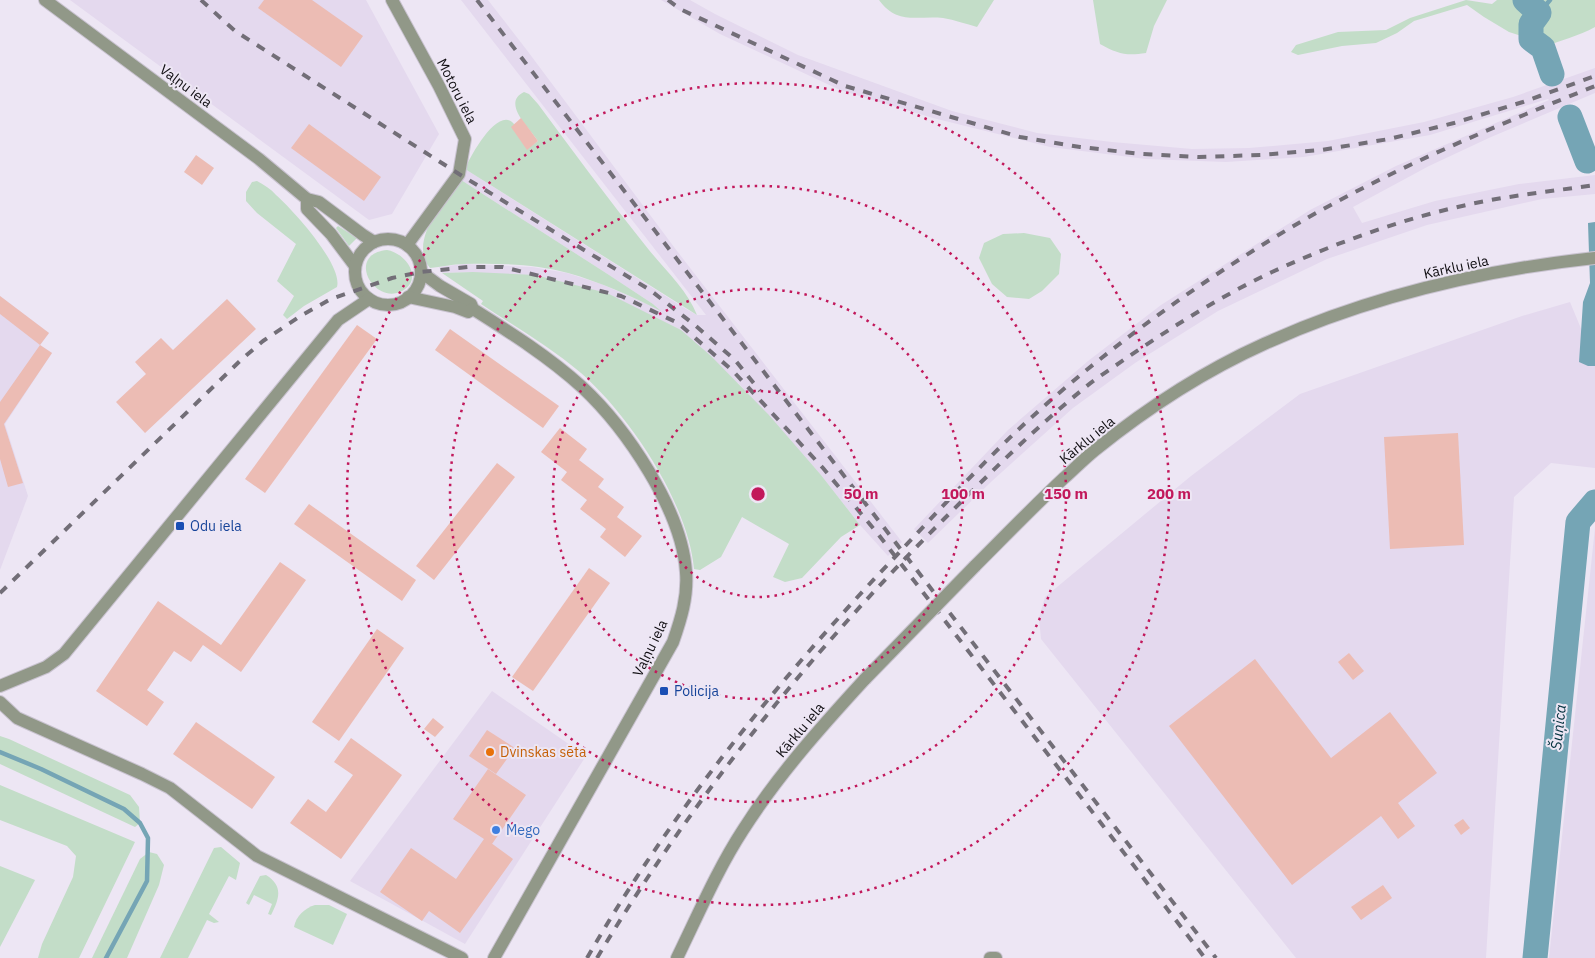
<svg xmlns="http://www.w3.org/2000/svg" width="1595" height="958" font-family="'IBM Plex Sans',sans-serif">
<style>
.built{fill:#e4d9ee}
.green{fill:#c3ddc8}
.water{fill:#75a5b5}
.lines{fill:none;stroke-linecap:round;stroke-linejoin:round}
.stream{stroke:#75a5b5;stroke-width:4.5}
.river{stroke:#75a5b5;stroke-width:25}
.building{fill:#ecbcb4}
.minor-casing{stroke:#c9c3d0;stroke-width:14}
.minor{stroke:#919888;stroke-width:12}
.rail{stroke:#726e77;stroke-width:4;stroke-dasharray:9 9;stroke-linecap:butt}
.minor-bridge-casing{stroke:#c9c3d0;stroke-width:14;stroke-linecap:butt}
.minor-bridge{stroke:#919888;stroke-width:12}
.ring{fill:none;stroke:#c2185b;stroke-width:2.5;stroke-dasharray:2.5 5}
.transit-dot{fill:#1a4fb4;stroke:#ede6f4;stroke-width:2}
.food-dot{fill:#e8710a;stroke:#ede6f4;stroke-width:2}
.shop-dot{fill:#3f7fe0;stroke:#ede6f4;stroke-width:2}
.labels{text-anchor:middle;dominant-baseline:central;stroke-width:4;stroke-linejoin:round;paint-order:stroke}
.street-label{font-size:14px;fill:#0f0d11;stroke:#ede6f4}
.transit-label{font-size:14px;fill:#164399;stroke:#ede6f4;text-anchor:start}
.food-label{font-size:14px;fill:#c56008;stroke:#ede6f4;text-anchor:start}
.shop-label{font-size:14px;fill:#366cbe;stroke:#ede6f4;text-anchor:start}
.water-label{font-size:15px;font-style:italic;fill:#02313e;stroke:#ede6f4}
.centre{fill:#c2185b;stroke:#ede6f4;stroke-width:2.5}
.ring-label{font-size:15px;text-anchor:middle;font-weight:bold;fill:#c2185b;stroke:#ede6f4;stroke-width:4;stroke-linejoin:round;paint-order:stroke}
</style>
<rect width="100%" height="100%" fill="#ede6f4"/>
<!-- built -->
<g class="built">
<polygon points="70,0 366,0 439,134 392,214 369,220"/>
<polygon points="461,0 488,0 526,49 677,251 902,542 888,556 860,525 821,475 738,383 473,272 442,273 439,267 463,264 532,267 567,273 601,284 659,309 653,304 606,273 458,178 465,169 686,309 697,315 706,315"/>
<polygon points="661,0 690,0 715,14 798,55 952,111 1037,133 1112,142 1192,149 1249,148 1328,141 1424,122 1513,97 1595,68 1595,93 1491,137 1429,166 1353,207 1362,223 1435,201 1519,184 1595,175 1595,194 1542,199 1427,225 1327,259 1218,311 1135,363 1073,408 992,481 928,543 914,529 1008,430 1088,361 1161,305 1310,210 1396,166 1549,100 1548,99 1430,135 1304,157 1226,162 1146,159 1050,147 933,118 840,90 720,34"/>
<polygon points="0,296 49,333 40,345 52,353 5,424 28,496 0,570"/>
<polygon points="1570,302 1582,331 1595,328 1595,468 1551,463 1514,497 1486,958 1296,958 1041,639 1039,618 1045,597 1191,476 1300,394 1522,316"/>
<polygon points="1595,528 1595,958 1549,958"/>
<polygon points="492,691 586,756 465,944 350,881"/>
</g>
<!-- green -->
<g class="green">
<path d="M879,0H994L977,27C966,24 955,20 943,18C918,15 898,26 879,0Z"/>
<path d="M1093,0H1167L1154,26L1146,53C1126,56 1118,54 1100,44Z"/>
<path d="M1466,0L1492,4L1497,0H1595V27C1579,36 1560,40 1543,48L1531,39L1509,32L1484,17L1467,5L1414,21L1397,33L1376,43L1342,46L1298,55L1291,52L1296,45L1338,32L1386,30L1410,18Z"/>
<path d="M524,92L529,94L538,104C573,151 608,199 645,245C662,267 687,289 697,315L465,169C470,157 498,105 514,124L527,149L538,141C530,128 501,103 524,92Z"/>
<path d="M458,178L606,273L653,304L661,311C631,296 600,282 568,273C535,264 498,263 464,264C453,264 441,267 430,268C408,242 444,201 458,178Z"/>
<path d="M257,181C264,185 271,189 276,195C293,210 343,265 337,287L304,306L287,319L283,315L294,296L277,281L296,244L257,213L246,201V192L252,182Z"/>
<polygon points="338,226 357,238 349,246 336,228"/>
<polygon points="1024,233 1050,238 1061,254 1059,274 1042,291 1029,299 1007,297 992,284 979,258 984,243 1003,234"/>
<path d="M387,250C406,253 424,279 402,291C374,306 345,254 387,250Z"/>
<path d="M473,272L535,275L607,293L681,330L711,356L768,414L821,475L860,525L841,537L802,578L785,582L773,577L789,544L742,517L721,557L700,570L694,569C688,503 630,416 581,373C550,347 514,326 481,304L483,301L442,273Z"/>
<polygon points="0,736 9,739 130,795 139,807 140,823 135,827 0,764"/>
<polygon points="0,785 135,842 79,958 38,958 42,944 73,877 76,856 67,846 0,820"/>
<polygon points="221,847 240,863 236,880 229,876 209,914 219,922 214,923 207,920 188,958 160,958 214,848"/>
<polygon points="149,852 157,854 164,865 159,885 127,958 92,958 140,859"/>
<polygon points="0,866 35,880 0,947"/>
<path d="M266,875C284,886 279,899 271,915L268,914L272,904L254,895L249,905L246,903L260,876Z"/>
<path d="M315,905H329L347,914L333,945L294,927C296,916 305,908 315,905Z"/>
</g>
<!-- water -->
<polygon class="water" points="1595,222 1595,366 1588,366 1579,362 1583,302 1590,283 1588,223"/>
<g class="lines">
<!-- stream -->
<g class="stream">
<polyline points="1539,13 1550,0"/>
<polyline points="1586,512 1595,513"/>
<polyline points="0,752 41,769 124,809 140,823 148,838 147,881 106,958"/>
</g>
<!-- river -->
<g class="river">
<polyline points="1525,0 1539,13 1531,24 1531,39 1543,48 1552,74"/>
<polyline points="1570,117 1587,161"/>
<polyline points="1535,958 1578,522 1595,502"/>
</g>
</g>
<!-- building -->
<g class="building">
<polygon points="264,0 312,0 363,36 341,67 258,8"/>
<polygon points="521,118 538,141 527,150 511,127"/>
<polygon points="309,124 381,177 364,201 291,148"/>
<polygon points="196,155 214,168 202,185 184,172"/>
<polygon points="0,296 49,333 40,345 0,314"/>
<polygon points="227,299 256,329 145,433 116,402 146,374 135,362 161,338 173,350"/>
<polygon points="357,325 377,339 265,493 245,479"/>
<polygon points="450,329 559,406 543,428 435,350"/>
<polygon points="40,345 52,353 4,424 23,483 8,487 0,459 0,402"/>
<polygon points="560,428 587,449 579,460 604,479 598,487 624,507 617,517 642,536 625,557 600,537 606,529 580,509 587,500 561,480 567,472 541,452"/>
<polygon points="1458,433 1464,545 1390,549 1384,437"/>
<polygon points="497,463 515,477 434,580 416,566"/>
<polygon points="309,504 416,580 402,601 294,524"/>
<polygon points="280,562 306,580 241,672 203,645 191,662 174,651 147,690 164,702 147,726 96,691 158,601 221,645"/>
<polygon points="589,568 610,583 533,691 512,677"/>
<polygon points="377,629 404,648 339,741 312,722"/>
<polygon points="1349,653 1364,671 1353,680 1338,662"/>
<polygon points="1255,659 1331,758 1390,712 1437,773 1398,803 1415,826 1398,839 1381,816 1292,885 1169,726"/>
<polygon points="433,718 444,727 435,737 424,729"/>
<polygon points="196,722 275,777 252,809 173,754"/>
<polygon points="487,730 515,748 496,774 469,756"/>
<polygon points="351,738 402,775 341,859 290,823 308,799 326,812 353,775 334,762"/>
<polygon points="488,769 526,795 492,844 487,840 513,859 460,933 429,911 422,921 380,892 411,848 456,879 484,839 453,819"/>
<polygon points="1463,819 1470,828 1461,835 1454,825"/>
<polygon points="1383,885 1392,898 1361,920 1351,907"/>
</g>
<g class="lines">
<defs>
<g id="minor">
<polyline points="45,0 259,159 307,199 319,202 363,235 374,242"/>
<polyline points="392,0 439,86 465,139 459,174 407,245"/>
<polyline points="307,199 307,209 331,234 355,266"/>
<circle cx="388" cy="272" r="33"/>
<path d="M421,272L440,286L471,304L473,309C511,333 549,357 582,387C626,428 682,510 686,572C688,597 681,619 673,642L494,958"/>
<polyline points="408,297 455,307 468,312 473,309"/>
<path d="M975,566C1005,536 1034,506 1064,478C1074,469 1084,459 1095,450C1146,409 1204,371 1264,344C1368,297 1482,270 1595,258"/>
<polyline points="0,686 46,667 64,654 338,320 369,299"/>
<polyline points="0,702 17,718 142,774 170,788 257,856 462,958"/>
<path d="M677,958C698,915 717,870 743,830C778,775 821,727 865,679"/>
<polyline points="990,958 996,958"/>
</g>
</defs>
<!-- minor casing -->
<use href="#minor" class="minor-casing"/>
<!-- minor -->
<use href="#minor" class="minor"/>
<!-- rail -->
<g class="rail">
<polyline points="201,0 235,31 459,174 650,290 696,326 735,360 760,391"/>
<polyline points="477,0 1216,958"/>
<polyline points="668,0 680,9 845,86 1020,137 1080,147 1142,154 1199,157 1261,155 1321,150 1389,139 1454,123 1523,102 1595,76"/>
<polyline points="0,593 242,359 263,341 302,315 331,299 392,278 421,272 468,267 503,267 621,296 678,323 733,371 823,468 878,534 1205,958"/>
<path d="M587,958C671,812 778,680 894,558C942,507 990,454 1043,407C1122,337 1217,270 1309,217C1401,165 1498,125 1595,86"/>
<path d="M597,958C693,797 811,652 943,520C988,475 1033,430 1082,390C1096,378 1111,369 1125,359C1172,327 1221,296 1272,272C1342,240 1415,214 1491,200C1525,194 1560,190 1595,185"/>
</g>
<defs>
<polyline id="minor-bridge" points="865,679 975,566"/>
</defs>
<!-- minor-bridge casing -->
<use href="#minor-bridge" class="minor-bridge-casing"/>
<!-- minor-bridge -->
<use href="#minor-bridge" class="minor-bridge"/>
</g>
<!-- distance rings -->
<g class="ring">
<circle cx="758" cy="494" r="103"/>
<circle cx="758" cy="494" r="205"/>
<circle cx="758" cy="494" r="308"/>
<circle cx="758" cy="494" r="411"/>
</g>
<!-- markers -->
<g class="transit-dot">
<rect x="175" y="521" width="10" height="10" rx="2.5"/>
<rect x="659" y="686" width="10" height="10" rx="2.5"/>
</g>
<circle class="food-dot" cx="490" cy="752" r="5"/>
<circle class="shop-dot" cx="496" cy="830" r="5"/>
<g class="labels">
<!-- street labels -->
<g class="street-label">
<text transform="translate(186 86) rotate(37)">Vaļņu iela</text>
<text transform="translate(457 91) rotate(63)">Motoru iela</text>
<text transform="translate(1456 267) rotate(-12)">Kārklu iela</text>
<text transform="translate(1087 440) rotate(-39)">Kārklu iela</text>
<text transform="translate(650 648) rotate(-64)">Vaļņu iela</text>
<text transform="translate(800 730) rotate(-50)">Kārklu iela</text>
</g>
<!-- transit labels -->
<g class="transit-label">
<text x="190" y="526">Odu iela</text>
<text x="674" y="691">Policija</text>
</g>
<!-- food labels -->
<g class="food-label">
<text x="500" y="752">Dvinskas sēta</text>
</g>
<!-- shop labels -->
<g class="shop-label">
<text x="506" y="830">Mego</text>
</g>
<!-- water labels -->
<g class="water-label">
<text transform="translate(1558 727) rotate(-84)">Šuņica</text>
</g>
</g>
<circle cx="758" cy="494" r="8" class="centre"/>
<g class="ring-label">
<text x="861" y="499">50 m</text>
<text x="963" y="499">100 m</text>
<text x="1066" y="499">150 m</text>
<text x="1169" y="499">200 m</text>
</g>
</svg>
